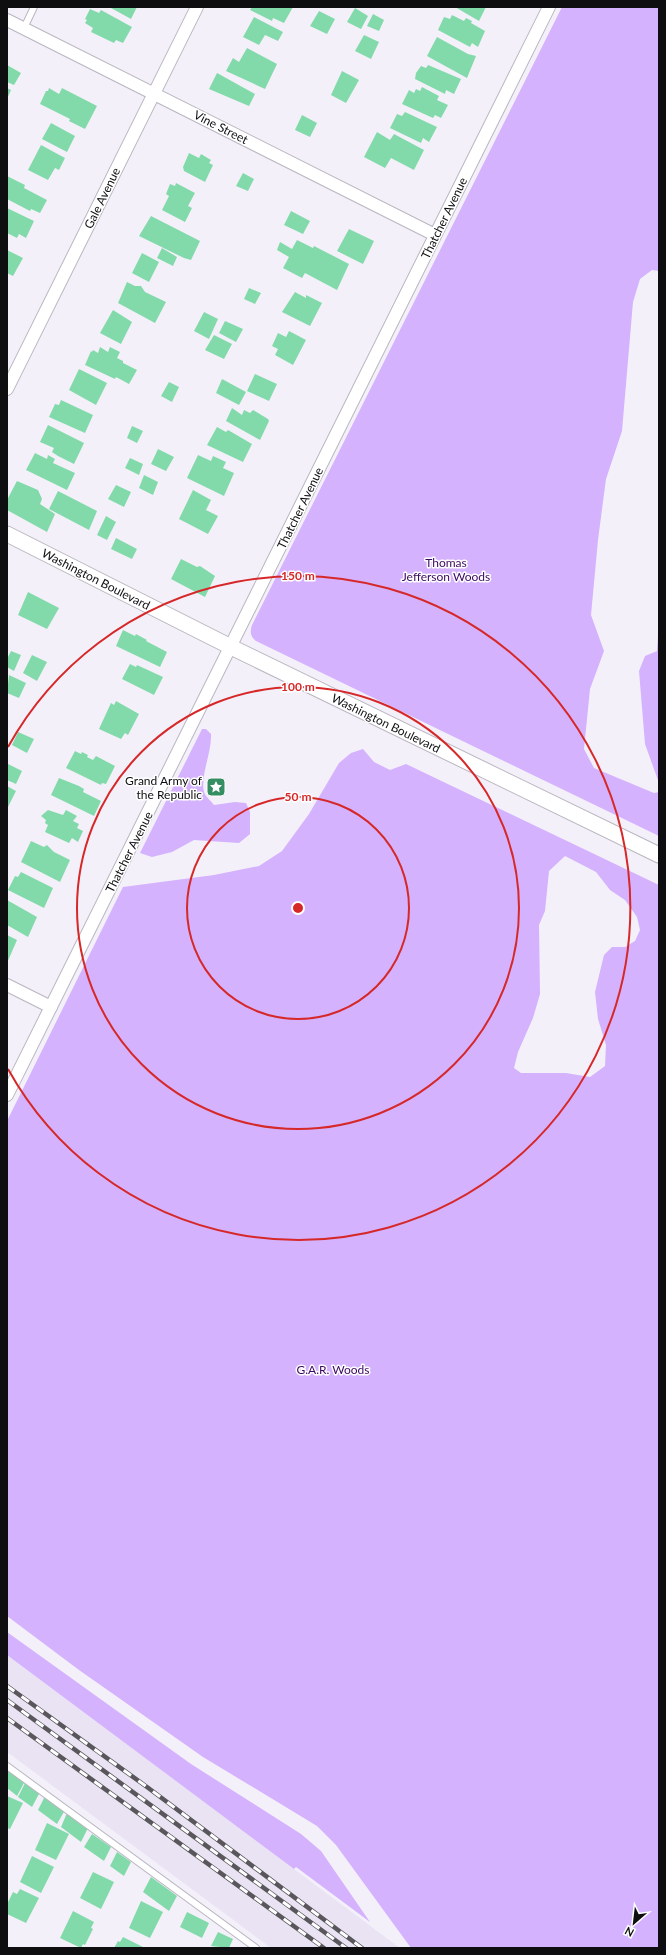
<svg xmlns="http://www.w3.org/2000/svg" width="666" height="1955" font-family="Lato,sans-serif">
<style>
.built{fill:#eae3f4}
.forest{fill:#d4b2fd;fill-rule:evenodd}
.building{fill:#82daaa}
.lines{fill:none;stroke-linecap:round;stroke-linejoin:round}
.service-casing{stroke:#bab6c0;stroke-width:8}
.minor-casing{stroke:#bab6c0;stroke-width:14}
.tertiary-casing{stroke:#bab6c0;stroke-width:17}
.service{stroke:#fff;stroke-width:6}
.minor{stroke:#fff;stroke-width:12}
.tertiary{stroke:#fff;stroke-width:15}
.rail-casing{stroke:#59575c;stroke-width:4.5}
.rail{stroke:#fff;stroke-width:3;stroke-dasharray:9;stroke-linecap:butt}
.ring{fill:none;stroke:#d62828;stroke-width:2}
.labels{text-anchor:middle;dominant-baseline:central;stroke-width:3;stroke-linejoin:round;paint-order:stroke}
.street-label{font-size:12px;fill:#0e0d10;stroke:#fff}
.park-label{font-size:12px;fill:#3c0861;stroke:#fff}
.poi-label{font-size:12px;fill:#0e0d10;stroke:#fff;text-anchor:end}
.centre{fill:#d62828;stroke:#fff;stroke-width:2}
.ring-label{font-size:12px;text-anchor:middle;font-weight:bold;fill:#d62828;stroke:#fff;stroke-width:3;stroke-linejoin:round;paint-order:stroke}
</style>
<rect width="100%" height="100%" fill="#f4f0fa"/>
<!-- built -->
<polygon class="built" points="7,1655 294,1869 400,1948 271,1948 7,1752"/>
<!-- forest -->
<g class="forest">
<path d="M562,7H659V271L652,270L640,279L633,302L622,431L606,479L598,540L591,615L604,651L590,689L584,749L594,768L654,793L659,792V836L256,641C250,636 250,632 252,625Z"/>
<polygon points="659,620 659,783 645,744 639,671 645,656 657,651"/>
<path d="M202,729H206L211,734C212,752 200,776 204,792C205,796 211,801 214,805L235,802L246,803L250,812V834L239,843L194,840L172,852L152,857L140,853Z"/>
<path d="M363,749L374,762L390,770L406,764L659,885V1948H411L336,1845L317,1826L203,1757L79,1670L7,1616V1121L123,887L214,875L259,866L282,851L309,814L339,763L351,753ZM565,856L596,872L610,890L625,900L637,917L640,930L635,941L625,947H612L604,955L595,992L598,1019L606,1045L605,1066L590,1077L566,1073H521L514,1068L518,1052L533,1018L540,994L539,925L545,911L549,871Z"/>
<polygon points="7,1632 191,1764 301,1834 321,1851 370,1922 296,1867 294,1869 7,1655"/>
</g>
<!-- building -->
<g class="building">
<polygon points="112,7 137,7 131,19 111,8"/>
<polygon points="252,7 293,7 284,23 273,18 272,21 250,10"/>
<polygon points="455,7 486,7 479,21"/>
<polygon points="355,8 368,16 361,29 347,22"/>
<polygon points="90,9 99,13 101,10 132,27 123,43 116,40 114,43 91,32 93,28 85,23 87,20 85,19"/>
<polygon points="319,11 335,19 327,34 310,26"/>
<polygon points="373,14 384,20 379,31 367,26"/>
<polygon points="452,15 464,21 466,18 472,21 471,23 485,31 478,47 472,43 470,47 438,30 444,17 450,19"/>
<polygon points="254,17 283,32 278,41 265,35 259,45 243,37"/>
<polygon points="364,35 379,42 371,59 355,51"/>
<polygon points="437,37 468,54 476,56 467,78 427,56"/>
<polygon points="247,48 277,64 265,89 226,71 233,58 239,62"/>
<polygon points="7,65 21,73 14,85 7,82"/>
<polygon points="428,65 461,79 454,94 446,90 445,94 415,79 416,73 421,66 426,68"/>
<polygon points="342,71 359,80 346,103 331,95"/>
<polygon points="217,73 255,94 249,106 209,89"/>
<polygon points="422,87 439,96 437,100 448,105 441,118 435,115 433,118 402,104 409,90 414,93 416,89 420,91"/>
<polygon points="7,88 11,90 7,99"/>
<polygon points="49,88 59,94 62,88 97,106 85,129 69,121 70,119 40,104 46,91 48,91"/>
<polygon points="405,112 437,127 429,142 423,138 421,143 390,128 397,114 402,116"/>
<polygon points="302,115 317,123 310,137 295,130"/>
<polygon points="51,123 75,136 67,152 42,139"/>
<polygon points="377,132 390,140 394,134 424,150 414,170 391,158 385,168 364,157"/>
<polygon points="41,145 65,158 59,170 55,168 48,180 28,170"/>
<polygon points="189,153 199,158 201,154 211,160 209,163 213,165 205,182 184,171 183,167"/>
<polygon points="243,173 254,179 248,191 236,186"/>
<polygon points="7,176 25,185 24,188 47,200 40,213 31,209 30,211 7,199"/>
<polygon points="176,183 195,193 188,206 192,208 185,222 162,210 169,196 166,194 170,184 175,186"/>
<polygon points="7,208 34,221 26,238 19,234 17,238 7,233"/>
<polygon points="291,211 310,221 303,234 284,225"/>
<polygon points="151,216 200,241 191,260 184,258 139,236"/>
<polygon points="349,229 374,241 363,264 337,251"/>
<polygon points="297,240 313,248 314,246 349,264 337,290 305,273 302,278 283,268 289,257 277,250 280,242 292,249"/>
<polygon points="162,248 177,257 173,266 157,258"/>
<polygon points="7,250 23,258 13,276 7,273"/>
<polygon points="142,253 159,262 149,282 132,273"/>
<polygon points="127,282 135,286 141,286 145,292 166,302 155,323 118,303"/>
<polygon points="249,288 261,293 255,304 244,299"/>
<polygon points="295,292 306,298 306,295 322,303 310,326 282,312"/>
<polygon points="113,310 132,322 121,344 100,333"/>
<polygon points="204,312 218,319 209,339 194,331"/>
<polygon points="225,321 243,329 236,342 219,333"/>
<polygon points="289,331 306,340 293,365 275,355 278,349 272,346 278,333 286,337"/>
<polygon points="214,335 232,344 224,359 205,350"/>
<polygon points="100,347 108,352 110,347 120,352 117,358 123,361 123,363 137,370 129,384 116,377 115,379 85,365 91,351 92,352 93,350 98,353"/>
<polygon points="79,369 107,383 96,405 69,390"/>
<polygon points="255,374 277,384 269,401 247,391"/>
<polygon points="222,379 246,392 239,405 216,393"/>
<polygon points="169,382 179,387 172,402 161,396"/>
<polygon points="61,400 93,415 85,433 49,417 55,404 59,405"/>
<polygon points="232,408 242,415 244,410 250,413 253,410 268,419 269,421 260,440 226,421"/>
<polygon points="48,425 84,443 74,464 58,456 52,452 54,448 40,442"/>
<polygon points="132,426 143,431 137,443 127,438"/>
<polygon points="217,427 226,432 228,430 252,444 243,462 207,445"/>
<polygon points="158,449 174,457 166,471 151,464"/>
<polygon points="35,453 47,459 48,455 55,459 53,463 75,473 67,490 26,470"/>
<polygon points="198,455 211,461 213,456 226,462 223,468 234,473 224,496 187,478"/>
<polygon points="130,458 143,464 139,475 125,468"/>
<polygon points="144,475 158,482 153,495 139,488"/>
<polygon points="17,481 38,490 42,499 40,504 55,514 47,532 7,510 7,500"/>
<polygon points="116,485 131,492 124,507 108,499"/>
<polygon points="193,490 211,500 206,510 218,516 208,534 179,519"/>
<polygon points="58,491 97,511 89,530 49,509"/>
<polygon points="106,516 116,522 107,540 97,535"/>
<polygon points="116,538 137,549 132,559 111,549"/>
<polygon points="181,559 197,567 200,566 215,576 205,597 171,579"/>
<polygon points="28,592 59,608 47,629 18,615"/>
<polygon points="123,630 135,636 136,634 147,640 146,641 167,652 160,667 116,646"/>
<polygon points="11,651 21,655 14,671 7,667 7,659"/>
<polygon points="32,655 47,662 37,681 23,673"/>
<polygon points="130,664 136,667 137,665 163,677 154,695 122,679"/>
<polygon points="9,675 26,683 19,698 7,693"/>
<polygon points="116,701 139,714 128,735 125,733 121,739 99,729 111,703 114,705"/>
<polygon points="18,732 34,739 27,753 12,745"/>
<polygon points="75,751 81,754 82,752 88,755 87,757 93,760 96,756 115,766 106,784 102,783 101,785 66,768"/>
<polygon points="8,764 22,771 16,784 7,780"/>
<polygon points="59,778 79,786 84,789 83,792 101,801 94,816 51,795"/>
<polygon points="7,786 16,791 8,807 7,806"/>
<polygon points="48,810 63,815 66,810 77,816 73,821 79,824 77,828 83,831 78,842 72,838 69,843 45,832 48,825 45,823 46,820 41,816"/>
<polygon points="31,841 44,847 47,845 54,852 70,860 60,882 21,862"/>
<polygon points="21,872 53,888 44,908 8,890 15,876 18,877"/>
<polygon points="7,900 37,917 28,937 7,925"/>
<polygon points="7,935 17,940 7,963"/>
<polygon points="7,1767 25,1781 17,1796 7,1788"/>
<polygon points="26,1781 40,1792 32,1807 18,1797"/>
<polygon points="7,1796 23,1803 10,1829 7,1828"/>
<polygon points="45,1796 65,1810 57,1824 38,1810"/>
<polygon points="67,1813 88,1828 81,1842 61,1827"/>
<polygon points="47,1823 69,1834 56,1860 35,1850"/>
<polygon points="92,1834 111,1847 104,1861 84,1847"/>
<polygon points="117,1852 131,1862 124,1876 110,1866"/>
<polygon points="32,1856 54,1867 41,1893 20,1882"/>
<polygon points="93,1872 114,1882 101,1909 80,1898"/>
<polygon points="151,1877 177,1896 169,1911 143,1892"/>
<polygon points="20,1889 39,1898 26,1923 7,1914 7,1904 13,1892 17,1894"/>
<polygon points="141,1901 163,1912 150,1938 129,1928"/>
<polygon points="73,1911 94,1922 91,1928 93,1929 85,1945 83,1944 81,1948 60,1938"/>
<polygon points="187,1912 209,1923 202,1938 180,1927"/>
<polygon points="218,1932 233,1939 229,1948 211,1946"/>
<polygon points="123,1937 145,1948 114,1948 118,1941 120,1942"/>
</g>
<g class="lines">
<defs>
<g id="service">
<polyline points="24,28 34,7"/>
<polyline points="7,1766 256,1948"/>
</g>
<g id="minor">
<polyline points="7,20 435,235"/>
<polyline points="7,389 197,7"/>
<polyline points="7,985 51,1007"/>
<polyline points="7,1095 549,7"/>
</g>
<polyline id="tertiary" points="7,534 231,647 659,855"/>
</defs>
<!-- service casing -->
<use href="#service" class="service-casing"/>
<!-- minor casing -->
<use href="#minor" class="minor-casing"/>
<!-- tertiary casing -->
<use href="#tertiary" class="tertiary-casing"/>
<!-- service -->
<use href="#service" class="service"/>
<!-- minor -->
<use href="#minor" class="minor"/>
<!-- tertiary -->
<use href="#tertiary" class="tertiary"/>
<defs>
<g id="rail">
<polyline points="7,1686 147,1787 362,1948"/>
<polyline points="7,1700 346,1948"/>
<polyline points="7,1718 324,1948"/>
</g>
</defs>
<!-- rail casing -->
<use href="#rail" class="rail-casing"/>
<!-- rail -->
<use href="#rail" class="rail"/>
</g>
<!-- distance rings -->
<g class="ring">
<circle cx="298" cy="908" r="111"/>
<circle cx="298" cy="908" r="221"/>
<path d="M8 747A332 332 0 1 1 8 1069"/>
</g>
<!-- icons -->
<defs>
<symbol id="sight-square" viewBox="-11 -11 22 22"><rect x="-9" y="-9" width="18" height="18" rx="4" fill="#358d62" stroke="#fff"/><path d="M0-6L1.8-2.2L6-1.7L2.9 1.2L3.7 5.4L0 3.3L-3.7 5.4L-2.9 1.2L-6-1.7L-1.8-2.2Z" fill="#fff"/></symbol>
</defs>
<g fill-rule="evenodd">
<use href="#sight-square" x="205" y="776" width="22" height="22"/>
</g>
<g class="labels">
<!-- street labels -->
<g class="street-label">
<text transform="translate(221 127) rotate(27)">Vine Street</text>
<text transform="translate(102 198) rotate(-64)">Gale Avenue</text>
<text transform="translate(444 218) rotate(-64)">Thatcher Avenue</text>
<text transform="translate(300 508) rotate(-64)">Thatcher Avenue</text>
<text transform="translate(96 579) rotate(27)">Washington Boulevard</text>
<text transform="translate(386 723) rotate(26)">Washington Boulevard</text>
<text transform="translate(129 852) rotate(-63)">Thatcher Avenue</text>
</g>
<!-- park labels -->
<g class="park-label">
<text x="446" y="562">Thomas<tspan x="446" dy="14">Jefferson Woods</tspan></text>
<text x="333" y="1369">G.A.R. Woods</text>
</g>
<!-- poi labels -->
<g class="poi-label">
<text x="202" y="780">Grand Army of<tspan x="202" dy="14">the Republic</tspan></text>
</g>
</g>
<circle cx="298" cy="908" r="6" class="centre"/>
<g class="ring-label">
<text x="298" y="580">150 m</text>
<text x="298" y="691">100 m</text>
<text x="298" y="801">50 m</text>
</g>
<!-- border -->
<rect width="666" height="1955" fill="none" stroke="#0e0d10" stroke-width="16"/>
<!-- north arrow -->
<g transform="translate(634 1923) rotate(208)" stroke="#ffffff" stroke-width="3" paint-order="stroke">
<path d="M0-3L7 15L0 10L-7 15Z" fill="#0e0d10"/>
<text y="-6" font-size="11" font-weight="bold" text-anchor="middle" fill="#0e0d10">N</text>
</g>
</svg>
